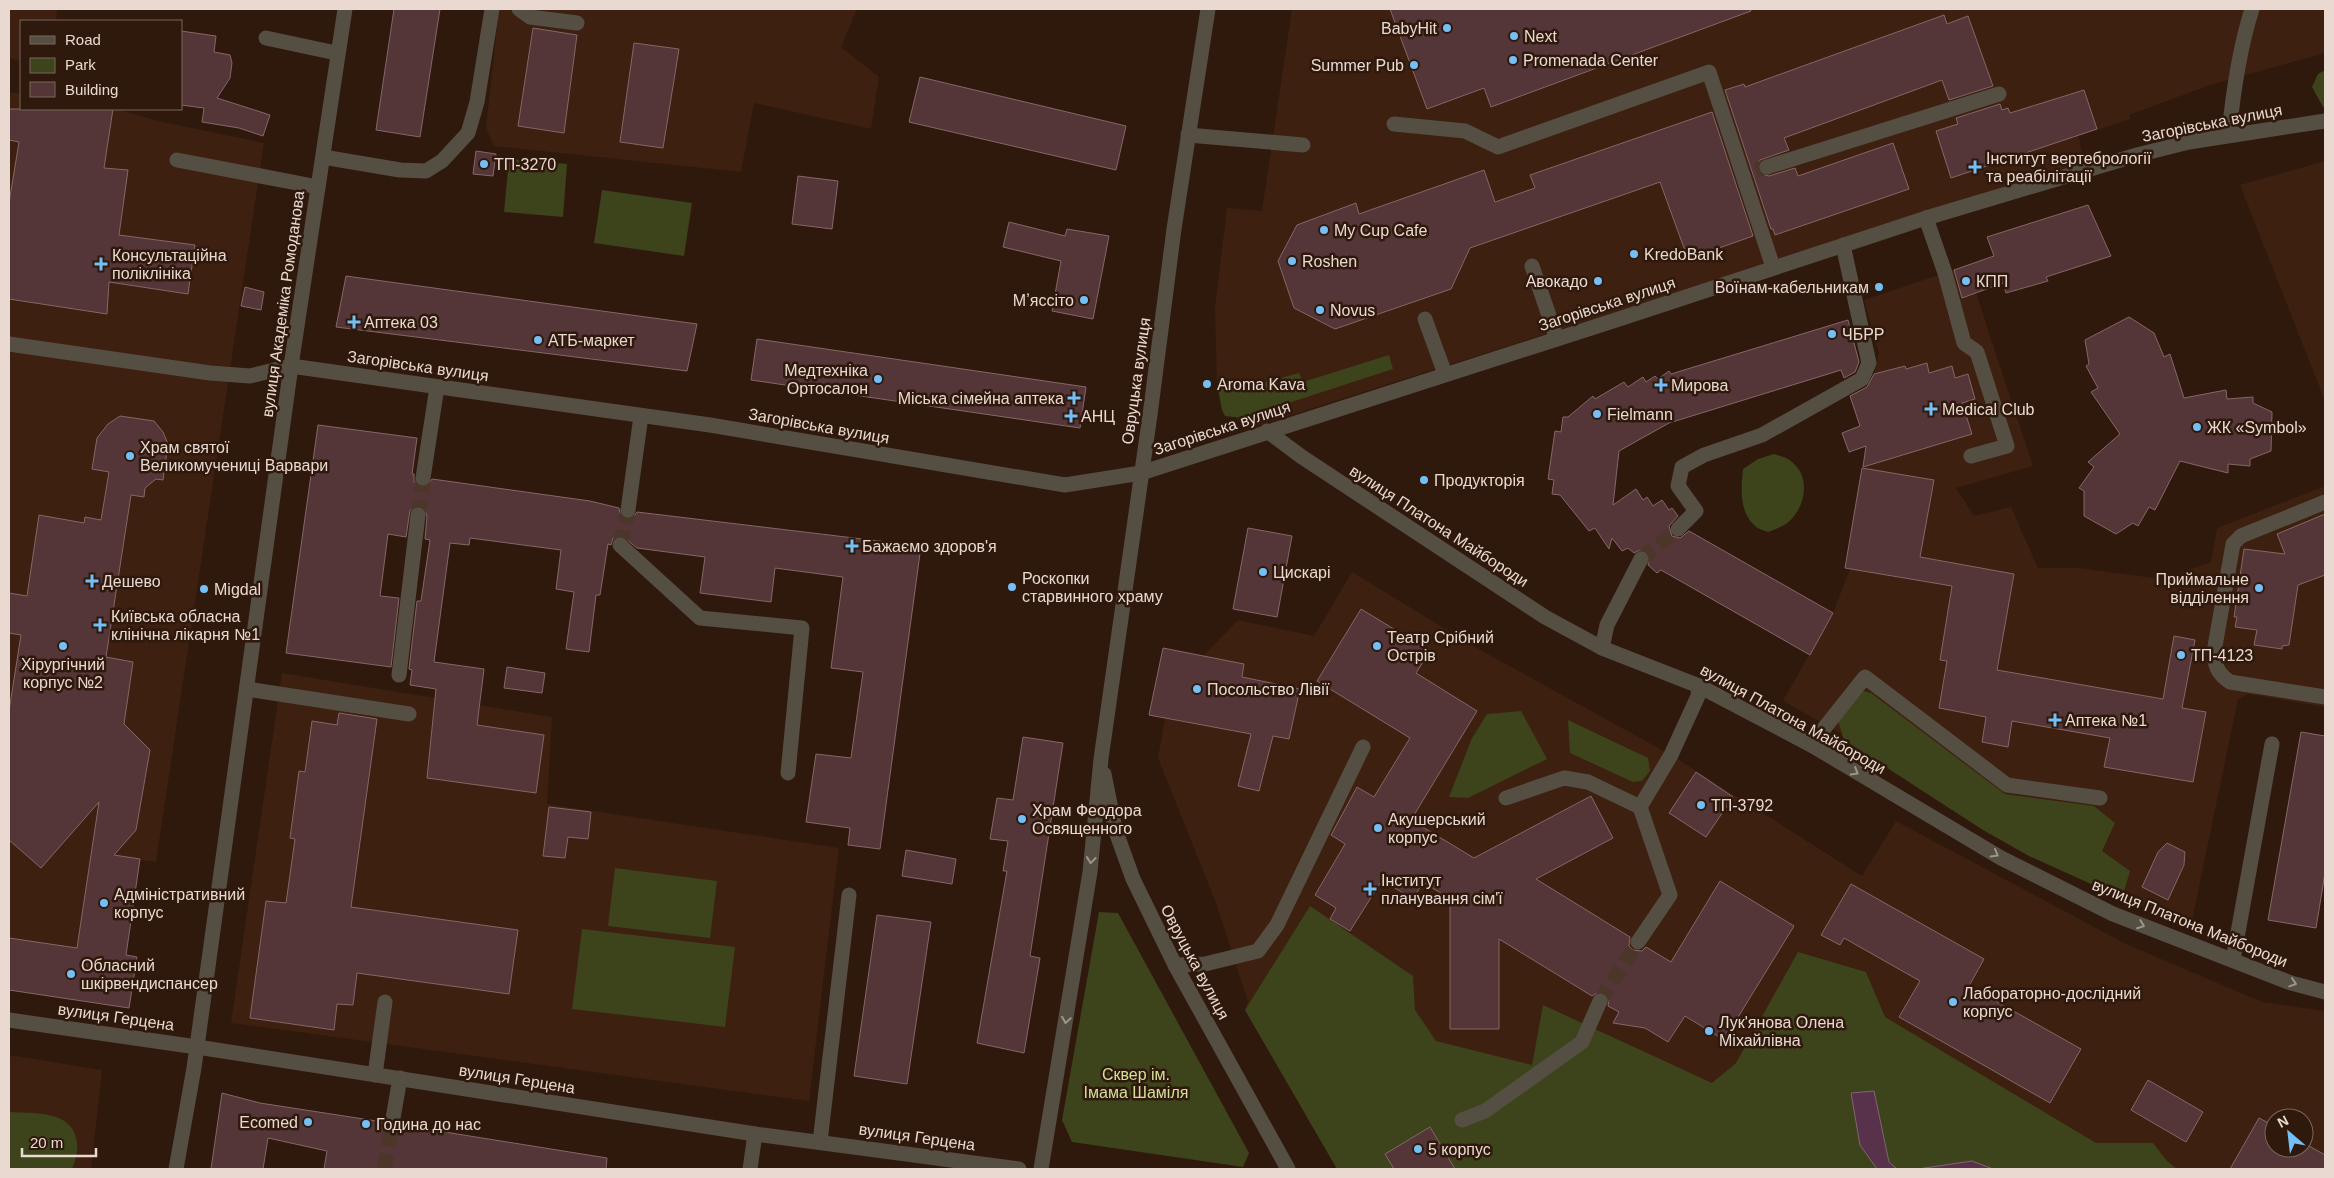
<svg xmlns="http://www.w3.org/2000/svg" width="2334" height="1178" font-family="Arial,sans-serif">
<style>
.built{fill:#3d200f;fill-rule:evenodd}
.green{fill:#3d431b}
.water{fill:#57324a;stroke:#836472}
.building{fill:#543638;stroke:#866667}
.lines{fill:none;stroke-linecap:round;stroke-linejoin:round}
.minor-tunnel{stroke:#4b3629;stroke-width:15;stroke-dasharray:15 8;stroke-linecap:butt}
.minor{stroke:#544e43;stroke-width:15}
.oneway{stroke:#9e948a}
.poi-dot{fill:#74c0f6;stroke:#2f190c;stroke-width:2}
.labels{text-anchor:middle;dominant-baseline:central;stroke-width:5;stroke-linejoin:round;paint-order:stroke}
.poi-label{font-size:16px;fill:#e9d9d0;stroke:#2f190c;text-anchor:start}
.street-label{font-size:16px;fill:#e9d9d0;stroke:#2f190c}
.park-label{font-size:16px;fill:#d3e198;stroke:#2f190c}
</style>
<rect width="100%" height="100%" fill="#2f190c"/>
<!-- built -->
<g class="built">
<polygon points="9,9 57,9 56,21 21,21 21,61 9,58"/>
<polygon points="499,9 857,9 841,47 879,77 871,129 754,103 741,172 494,146 486,128"/>
<polygon points="1292,9 2325,9 2325,53 2210,85 2129,115 2130,119 2079,136 2083,163 1244,430 1217,384 1215,307 1227,208 1262,211"/>
<polygon points="9,92 21,94 21,109 117,109 158,121 264,143 156,862 140,860 126,955 137,957 129,1008 9,990"/>
<polygon points="2325,161 2325,401 2240,185"/>
<polygon points="1968,265 1978,292 1976,293 2033,466 1956,488 1974,516 2011,507 2038,568 2078,568 2162,579 2211,562 2217,528 2325,486 2325,707 2248,694 2238,699 2192,921 2162,911 2155,912 2029,856 1983,830 1844,740 1840,733 1783,701 1833,613 1850,569 1867,455 1871,388 1879,353 1864,300"/>
<path d="M1352,572L1475,647L1671,755L1862,876L1896,821L2126,944L2262,1002L2325,1011V1169H1337L1245,1010L1248,1002L1216,903L1158,758L1165,718L1149,715L1163,648L1203,656L1238,620L1314,636ZM2274,1118H2304V1148H2274Z"/>
<polygon points="282,673 552,717 547,804 839,848 809,1101 231,1023"/>
<polygon points="9,1055 102,1070 91,1169 9,1169"/>
</g>
<!-- green -->
<g class="green">
<polygon points="2325,70 2325,107 2323,107 2312,87 2318,74"/>
<polygon points="509,159 567,164 563,217 504,212"/>
<polygon points="602,190 692,203 684,256 594,243"/>
<polygon points="1389,355 1393,369 1242,418 1225,416 1222,410 1217,384 1246,387 1299,373 1303,382"/>
<path d="M1774,454C1780,456 1788,458 1792,462C1812,478 1805,510 1786,524C1781,527 1774,530 1768,532C1764,530 1757,529 1754,525C1739,511 1741,487 1743,469L1758,459Z"/>
<polygon points="1864,691 1871,693 2005,794 2094,806 2115,823 2102,851 2130,871 2122,898 2029,856 1983,830 1844,740 1838,721 1858,694"/>
<polygon points="1521,711 1547,759 1468,798 1449,797 1472,738 1487,714"/>
<polygon points="1568,720 1648,758 1650,771 1642,781 1633,782 1570,753"/>
<polygon points="615,868 717,881 710,938 608,926"/>
<polygon points="1310,906 1413,976 1415,1010 1436,1041 1532,1065 1543,1005 1712,1083 1736,1063 1798,952 1866,972 1885,1017 2096,1143 2153,1143 2167,1161 2177,1169 1337,1169 1245,1010"/>
<polygon points="1099,912 1118,913 1249,1153 1243,1167 1072,1142 1062,1120"/>
<polygon points="582,929 735,947 725,1027 572,1009"/>
<path d="M9,1112C23,1113 42,1112 56,1117C80,1125 81,1150 72,1169H9Z"/>
</g>
<!-- water -->
<g class="water">
<polygon points="1874,1091 1889,1162 1897,1169 1877,1169 1860,1145 1851,1093"/>
<polygon points="1972,1161 1993,1169 1918,1169"/>
</g>
<!-- building -->
<g class="building">
<polygon points="394,9 440,9 420,137 376,130"/>
<polygon points="1390,9 1750,9 1751,11 1491,107 1484,88 1427,109"/>
<polygon points="1944,15 1947,24 1968,16 1993,86 1949,100 1942,80 1784,138 1789,150 1760,160 1758,165 1761,174 1769,176 1795,168 1798,176 1893,143 1909,189 1775,235 1773,229 1771,229 1725,90 1744,84 1745,87"/>
<polygon points="533,28 577,35 564,133 518,126"/>
<polygon points="181,31 216,36 214,52 230,55 232,63 230,78 217,98 270,115 263,136 239,128 202,122 204,108 181,105"/>
<polygon points="634,43 679,49 663,148 620,142"/>
<polygon points="920,77 1126,126 1116,170 909,122"/>
<polygon points="2084,90 2097,129 1951,178 1936,131 1958,124 1956,118 2000,104 2002,110 2008,108 2010,113"/>
<polygon points="9,109 113,109 104,168 128,170 119,235 195,245 188,294 109,282 107,314 9,299 9,203 19,142 9,140"/>
<polygon points="1712,112 1753,236 1688,259 1660,182 1470,248 1451,289 1335,329 1294,308 1278,261 1297,225 1356,203 1359,214 1484,170 1495,202 1535,188 1530,175"/>
<polygon points="476,151 496,154 493,176 473,174"/>
<polygon points="798,176 838,181 832,229 792,224"/>
<polygon points="2088,205 2111,256 2046,277 2048,281 2006,293 2003,283 1962,298 1954,270 1994,256 1987,237"/>
<polygon points="1009,222 1065,236 1067,229 1109,236 1093,319 1052,311 1061,261 1003,247"/>
<polygon points="346,276 697,324 687,371 336,327"/>
<polygon points="245,287 264,292 261,310 241,306"/>
<polygon points="2129,317 2154,333 2164,357 2170,354 2184,398 2226,390 2227,399 2253,397 2253,403 2272,412 2271,451 2250,459 2250,466 2228,464 2228,473 2180,461 2155,510 2149,507 2138,526 2133,523 2116,534 2084,516 2084,491 2079,488 2094,467 2088,462 2120,434 2091,392 2098,388 2086,366 2089,364 2085,340"/>
<polygon points="1848,320 1859,362 1855,372 1844,378 1841,370 1669,423 1619,451 1613,505 1636,489 1643,500 1647,497 1653,506 1662,500 1669,510 1672,508 1678,516 1669,526 1672,536 1680,538 1689,531 1833,613 1810,655 1661,570 1657,573 1648,565 1650,558 1646,551 1640,550 1634,553 1628,548 1622,551 1612,538 1609,549 1595,528 1589,531 1560,495 1552,494 1554,480 1548,479 1555,431 1561,432 1563,417 1568,417 1593,396 1595,399 1624,382 1628,387 1643,377 1646,382 1655,376 1658,379 1669,371 1671,374"/>
<polygon points="757,339 1086,387 1080,428 751,380"/>
<polygon points="1927,363 1929,373 1952,366 1955,378 1968,374 1975,399 1962,403 1972,434 1863,467 1866,446 1849,452 1842,433 1860,426 1850,396 1867,387 1874,374 1905,366 1906,369"/>
<polygon points="120,416 154,421 163,432 168,444 163,480 156,479 145,488 144,497 131,495 106,657 133,662 124,724 150,750 136,830 114,855 140,859 126,955 137,957 129,1008 9,990 9,938 77,948 99,802 41,868 9,840 9,711 21,635 9,633 9,593 27,596 39,515 84,523 85,517 101,520 109,472 92,469 97,438 108,424"/>
<polygon points="318,425 417,438 412,474 414,474 414,482 421,487 427,486 432,479 590,501 619,508 620,514 626,519 632,518 637,512 921,546 880,849 848,845 850,828 806,822 816,754 851,758 863,672 831,668 843,577 775,568 771,602 700,593 705,557 637,548 622,536 613,538 611,545 608,544 600,595 596,595 589,652 566,649 574,592 556,589 561,550 470,538 469,545 450,543 434,662 484,669 477,725 544,735 536,793 427,778 436,689 410,685 412,670 409,669 417,601 421,601 430,540 425,539 427,516 424,508 415,506 410,510 406,537 388,534 380,596 399,598 391,667 286,653"/>
<polygon points="1862,468 1934,480 1920,557 2014,574 1997,670 2163,699 2174,636 2195,640 2182,708 2206,712 2193,782 2104,767 2110,738 2012,721 2008,747 1982,742 1986,717 1939,708 1947,661 1940,660 1952,586 1845,568"/>
<polygon points="2325,514 2325,575 2298,585 2289,645 2282,646 2282,649 2254,645 2257,630 2235,627 2237,617 2234,617 2244,549 2285,554 2277,534"/>
<polygon points="1248,528 1292,536 1277,617 1233,609"/>
<polygon points="1361,609 1430,651 1416,673 1477,711 1411,820 1474,858 1591,796 1613,838 1536,879 1630,937 1629,946 1633,950 1642,951 1646,947 1671,962 1720,881 1794,926 1724,1040 1685,1016 1668,1042 1645,1028 1613,1023 1619,1012 1608,1006 1609,1000 1604,993 1598,992 1592,996 1499,939 1499,1029 1450,1029 1450,899 1423,882 1413,899 1382,880 1350,931 1330,919 1336,908 1315,895 1345,844 1331,835 1357,787 1374,797 1410,738 1317,681"/>
<polygon points="1163,648 1244,664 1242,677 1300,689 1289,739 1273,736 1259,791 1238,786 1251,734 1149,715"/>
<polygon points="507,667 545,673 542,693 504,688"/>
<polygon points="339,713 377,719 351,907 518,930 509,994 357,973 353,1005 337,1004 334,1030 250,1018 266,901 286,903 295,839 290,838 299,771 305,772 312,721 337,725"/>
<polygon points="2301,732 2325,736 2325,873 2316,928 2268,920"/>
<polygon points="1023,737 1063,743 1030,956 1040,958 1024,1053 977,1043 1007,871 1003,871 1008,841 990,839 997,798 1013,800"/>
<polygon points="1696,772 1733,797 1706,837 1669,813"/>
<polygon points="549,807 591,812 588,839 568,837 565,858 543,856"/>
<polygon points="2167,843 2185,852 2184,865 2168,900 2142,887 2158,852"/>
<polygon points="906,850 956,859 952,884 902,876"/>
<polygon points="1851,884 1984,959 1969,986 2081,1049 2050,1103 1899,1017 1920,981 1844,938 1840,945 1821,935"/>
<polygon points="877,915 931,922 907,1084 854,1076"/>
<polygon points="2148,1080 2203,1112 2186,1142 2131,1110"/>
<polygon points="222,1093 260,1103 383,1122 386,1131 391,1133 399,1130 401,1125 607,1158 606,1169 324,1169 327,1151 268,1138 263,1169 211,1169"/>
<polygon points="2259,1118 2274,1126 2274,1148 2304,1148 2304,1143 2325,1155 2325,1169 2230,1169"/>
<polygon points="1430,1127 1455,1169 1394,1169 1385,1154"/>
</g>
<g class="lines">
<!-- minor-tunnel -->
<g class="minor-tunnel">
<polyline points="1756,170 1767,167"/>
<polyline points="418,515 423,478"/>
<polyline points="620,545 628,510"/>
<polyline points="1641,559 1678,529"/>
<polyline points="1600,1001 1638,942"/>
<polyline points="384,1169 392,1124"/>
</g>
<!-- minor -->
<g class="minor">
<polyline points="519,9 530,17 577,23"/>
<polyline points="266,38 336,53"/>
<polyline points="1394,124 1465,131 1498,147 1709,72 1773,267"/>
<polyline points="1188,135 1303,145"/>
<path d="M2229,135C2233,92 2239,50 2252,9"/>
<polyline points="323,157 400,170 426,171 442,161 468,133 477,102 492,9"/>
<polyline points="177,160 318,187"/>
<polyline points="1767,167 1999,94"/>
<polyline points="1926,218 1945,273 1964,343 1977,352 2007,446 1971,456"/>
<polyline points="1532,266 1557,339"/>
<polyline points="1425,319 1445,374"/>
<polyline points="9,344 210,373 250,376 291,366 710,425 1065,485 1141,473 1622,318 1926,218 2137,155 2189,142 2325,121"/>
<polyline points="1267,431 1302,457 1545,617 1602,648 1699,686 1813,746 2001,858 2113,914 2291,983 2325,992"/>
<polyline points="423,478 437,387"/>
<path d="M2325,502L2241,536L2233,544L2214,652C2215,666 2217,673 2230,682L2325,697"/>
<polyline points="628,510 641,416"/>
<polyline points="1678,529 1696,511 1678,486 1682,467 1704,455 1762,435 1862,379 1869,363 1843,245"/>
<polyline points="620,545 700,618 802,628 788,773"/>
<polyline points="1602,648 1607,625 1641,559"/>
<polyline points="399,675 418,515"/>
<polyline points="247,689 409,714"/>
<polyline points="1813,746 1818,736 1865,677 2007,785 2100,798"/>
<polyline points="1104,774 1115,829 1133,879 1175,965 1288,1169"/>
<polyline points="1506,798 1564,778 1588,782 1640,807"/>
<polyline points="1638,942 1670,895 1640,807 1671,755 1698,696 1699,686"/>
<polyline points="2233,960 2272,744"/>
<polyline points="1175,965 1205,964 1258,951 1277,925 1363,747"/>
<polyline points="9,1020 197,1047 755,1134 1019,1169"/>
<polyline points="375,1075 385,1002"/>
<polyline points="1462,1120 1485,1111 1582,1042 1600,1001"/>
<polyline points="392,1124 400,1078"/>
<polyline points="820,1142 849,895"/>
<polyline points="176,1169 194,1068 291,366 345,9"/>
<polyline points="750,1169 755,1134"/>
<polyline points="1041,1169 1090,872 1101,759 1150,415 1174,229 1208,9"/>
</g>
</g>
<!-- one-way arrows -->
<defs><path id="oneway-chevron" d="M-2-3.5L2.5 0L-2 3.5" fill="none" stroke-width="1.6" stroke-linecap="round" stroke-linejoin="round" transform="scale(1.25)"/></defs>
<g class="oneway">
<use href="#oneway-chevron" transform="translate(1855 772) rotate(31)"/>
<use href="#oneway-chevron" transform="translate(1995 854) rotate(30)"/>
<use href="#oneway-chevron" transform="translate(1091 860) rotate(96)"/>
<use href="#oneway-chevron" transform="translate(2141 925) rotate(21)"/>
<use href="#oneway-chevron" transform="translate(2293 983) rotate(18)"/>
<use href="#oneway-chevron" transform="translate(1066 1020) rotate(99)"/>
</g>
<!-- markers -->
<g class="poi-dot">
<circle cx="1447" cy="28" r="5"/>
<circle cx="1514" cy="36" r="5"/>
<circle cx="1513" cy="60" r="5"/>
<circle cx="1414" cy="65" r="5"/>
<circle cx="484" cy="164" r="5"/>
<path d="M1972.5 159.5h5v5h5v5h-5v5h-5v-5h-5v-5h5z"/>
<circle cx="1324" cy="230" r="5"/>
<circle cx="1634" cy="254" r="5"/>
<circle cx="1292" cy="261" r="5"/>
<path d="M98.5 256.5h5v5h5v5h-5v5h-5v-5h-5v-5h5z"/>
<circle cx="1598" cy="281" r="5"/>
<circle cx="1966" cy="281" r="5"/>
<circle cx="1879" cy="287" r="5"/>
<circle cx="1084" cy="300" r="5"/>
<circle cx="1320" cy="310" r="5"/>
<path d="M351.5 314.5h5v5h5v5h-5v5h-5v-5h-5v-5h5z"/>
<circle cx="1832" cy="334" r="5"/>
<circle cx="538" cy="340" r="5"/>
<circle cx="878" cy="379" r="5"/>
<circle cx="1207" cy="384" r="5"/>
<path d="M1658.5 377.5h5v5h5v5h-5v5h-5v-5h-5v-5h5z"/>
<path d="M1071.5 390.5h5v5h5v5h-5v5h-5v-5h-5v-5h5z"/>
<path d="M1928.5 401.5h5v5h5v5h-5v5h-5v-5h-5v-5h5z"/>
<circle cx="1597" cy="414" r="5"/>
<path d="M1068.5 408.5h5v5h5v5h-5v5h-5v-5h-5v-5h5z"/>
<circle cx="2197" cy="427" r="5"/>
<circle cx="130" cy="456" r="5"/>
<circle cx="1424" cy="480" r="5"/>
<path d="M849.5 538.5h5v5h5v5h-5v5h-5v-5h-5v-5h5z"/>
<circle cx="1263" cy="572" r="5"/>
<path d="M89.5 573.5h5v5h5v5h-5v5h-5v-5h-5v-5h5z"/>
<circle cx="1012" cy="587" r="5"/>
<circle cx="2259" cy="588" r="5"/>
<circle cx="204" cy="589" r="5"/>
<path d="M97.5 617.5h5v5h5v5h-5v5h-5v-5h-5v-5h5z"/>
<circle cx="63" cy="646" r="5"/>
<circle cx="1377" cy="646" r="5"/>
<circle cx="2181" cy="655" r="5"/>
<circle cx="1197" cy="689" r="5"/>
<path d="M2052.5 712.5h5v5h5v5h-5v5h-5v-5h-5v-5h5z"/>
<circle cx="1701" cy="805" r="5"/>
<circle cx="1022" cy="819" r="5"/>
<circle cx="1378" cy="828" r="5"/>
<path d="M1367.5 881.5h5v5h5v5h-5v5h-5v-5h-5v-5h5z"/>
<circle cx="104" cy="903" r="5"/>
<circle cx="71" cy="974" r="5"/>
<circle cx="1953" cy="1002" r="5"/>
<circle cx="1709" cy="1031" r="5"/>
<circle cx="308" cy="1122" r="5"/>
<circle cx="366" cy="1124" r="5"/>
<circle cx="1418" cy="1149" r="5"/>
</g>
<g class="labels">
<!-- poi labels -->
<g class="poi-label">
<text x="1437" y="28" text-anchor="end">BabyHit</text>
<text x="1524" y="36">Next</text>
<text x="1523" y="60">Promenada Center</text>
<text x="1404" y="65" text-anchor="end">Summer Pub</text>
<text x="1986" y="158">Інститут вертебрології<tspan x="1986" dy="18">та реабілітації</tspan></text>
<text x="494" y="164">ТП-3270</text>
<text x="1334" y="230">My Cup Cafe</text>
<text x="1644" y="254">KredoBank</text>
<text x="112" y="255">Консультаційна<tspan x="112" dy="18">поліклініка</tspan></text>
<text x="1302" y="261">Roshen</text>
<text x="1588" y="281" text-anchor="end">Авокадо</text>
<text x="1976" y="281">КПП</text>
<text x="1869" y="287" text-anchor="end">Воїнам-кабельникам</text>
<text x="1074" y="300" text-anchor="end">Мʼяссіто</text>
<text x="1330" y="310">Novus</text>
<text x="364" y="322">Аптека 03</text>
<text x="1842" y="334">ЧБРР</text>
<text x="548" y="340">АТБ-маркет</text>
<text x="868" y="370" text-anchor="end">Медтехніка<tspan x="868" dy="18">Ортосалон</tspan></text>
<text x="1217" y="384">Aroma Kava</text>
<text x="1671" y="385">Мирова</text>
<text x="1064" y="398" text-anchor="end">Міська сімейна аптека</text>
<text x="1942" y="409">Medical Club</text>
<text x="1607" y="414">Fielmann</text>
<text x="1081" y="416">АНЦ</text>
<text x="2207" y="427">ЖК «Symbol»</text>
<text x="140" y="447">Храм святої<tspan x="140" dy="18">Великомучениці Варвари</tspan></text>
<text x="1434" y="480">Продукторія</text>
<text x="862" y="546">Бажаємо здоров'я</text>
<text x="1273" y="572">Цискарі</text>
<text x="1022" y="578">Роскопки<tspan x="1022" dy="18">старвинного храму</tspan></text>
<text x="2249" y="579" text-anchor="end">Приймальне<tspan x="2249" dy="18">відділення</tspan></text>
<text x="102" y="581">Дешево</text>
<text x="214" y="589">Migdal</text>
<text x="111" y="616">Київська обласна<tspan x="111" dy="18">клінічна лікарня №1</tspan></text>
<text x="1387" y="637">Театр Срібний<tspan x="1387" dy="18">Острів</tspan></text>
<text x="2191" y="655">ТП-4123</text>
<text x="63" y="664" text-anchor="middle">Хірургічний<tspan x="63" dy="18">корпус №2</tspan></text>
<text x="1207" y="689">Посольство Лівії</text>
<text x="2065" y="720">Аптека №1</text>
<text x="1711" y="805">ТП-3792</text>
<text x="1032" y="810">Храм Феодора<tspan x="1032" dy="18">Освященного</tspan></text>
<text x="1388" y="819">Акушерський<tspan x="1388" dy="18">корпус</tspan></text>
<text x="1381" y="880">Інститут<tspan x="1381" dy="18">планування сім'ї</tspan></text>
<text x="114" y="894">Адміністративний<tspan x="114" dy="18">корпус</tspan></text>
<text x="81" y="965">Обласний<tspan x="81" dy="18">шкірвендиспансер</tspan></text>
<text x="1963" y="993">Лабораторно-дослідний<tspan x="1963" dy="18">корпус</tspan></text>
<text x="1719" y="1022">Лук'янова Олена<tspan x="1719" dy="18">Міхайлівна</tspan></text>
<text x="298" y="1122" text-anchor="end">Ecomed</text>
<text x="376" y="1124">Година до нас</text>
<text x="1428" y="1149">5 корпус</text>
</g>
<!-- street labels -->
<g class="street-label">
<text transform="translate(2212 123) rotate(-11)">Загорівська вулиця</text>
<text transform="translate(283 304) rotate(-82)">вулиця Академіка Ромоданова</text>
<text transform="translate(1607 304) rotate(-18)">Загорівська вулиця</text>
<text transform="translate(418 366) rotate(8)">Загорівська вулиця</text>
<text transform="translate(1136 381) rotate(-82)">Овруцька вулиця</text>
<text transform="translate(819 426) rotate(10)">Загорівська вулиця</text>
<text transform="translate(1222 428) rotate(-18)">Загорівська вулиця</text>
<text transform="translate(1439 526) rotate(33)">вулиця Платона Майбороди</text>
<text transform="translate(1793 719) rotate(29)">вулиця Платона Майбороди</text>
<text transform="translate(2190 923) rotate(22)">вулиця Платона Майбороди</text>
<text transform="translate(1195 962) rotate(62)">Овруцька вулиця</text>
<text transform="translate(116 1017) rotate(8)">вулиця Герцена</text>
<text transform="translate(517 1079) rotate(9)">вулиця Герцена</text>
<text transform="translate(917 1137) rotate(8)">вулиця Герцена</text>
</g>
<!-- park labels -->
<g class="park-label">
<text x="1136" y="1074">Сквер ім.<tspan x="1136" dy="18">Імама Шаміля</tspan></text>
</g>
</g>
<!-- border -->
<rect width="2334" height="1178" fill="none" stroke="#e9d9d0" stroke-width="20"/>
<!-- legend -->
<rect x="20" y="20" width="162" height="90" fill="#2f190c" stroke="#79665a"/>
<rect x="30" y="36" width="25" height="8" fill="#544e43" stroke="#79665a"/>
<text x="65" y="45" font-size="15" fill="#e9d9d0">Road</text>
<rect x="30" y="58" width="25" height="15" fill="#3d431b" stroke="#79665a"/>
<text x="65" y="70" font-size="15" fill="#e9d9d0">Park</text>
<rect x="30" y="82" width="25" height="15" fill="#543638" stroke="#79665a"/>
<text x="65" y="95" font-size="15" fill="#e9d9d0">Building</text>
<!-- north arrow -->
<g transform="translate(2289 1133) rotate(332)"><circle r="24" fill="#2f190c" stroke="#79665a"/>
<path d="M0-4L9 19L0 12L-9 19Z" fill="#74c0f6"/>
<text y="-8" font-size="14" font-weight="bold" text-anchor="middle" fill="#e9d9d0">N</text>
</g>
<!-- scale -->
<path d="M22 1148v8h74v-8" fill="none" stroke="#e9d9d0" stroke-width="2.5"/>
<text x="30" y="1148" font-size="15" fill="#e9d9d0" stroke="#2f190c" stroke-width="4" paint-order="stroke">20 m</text>
</svg>
